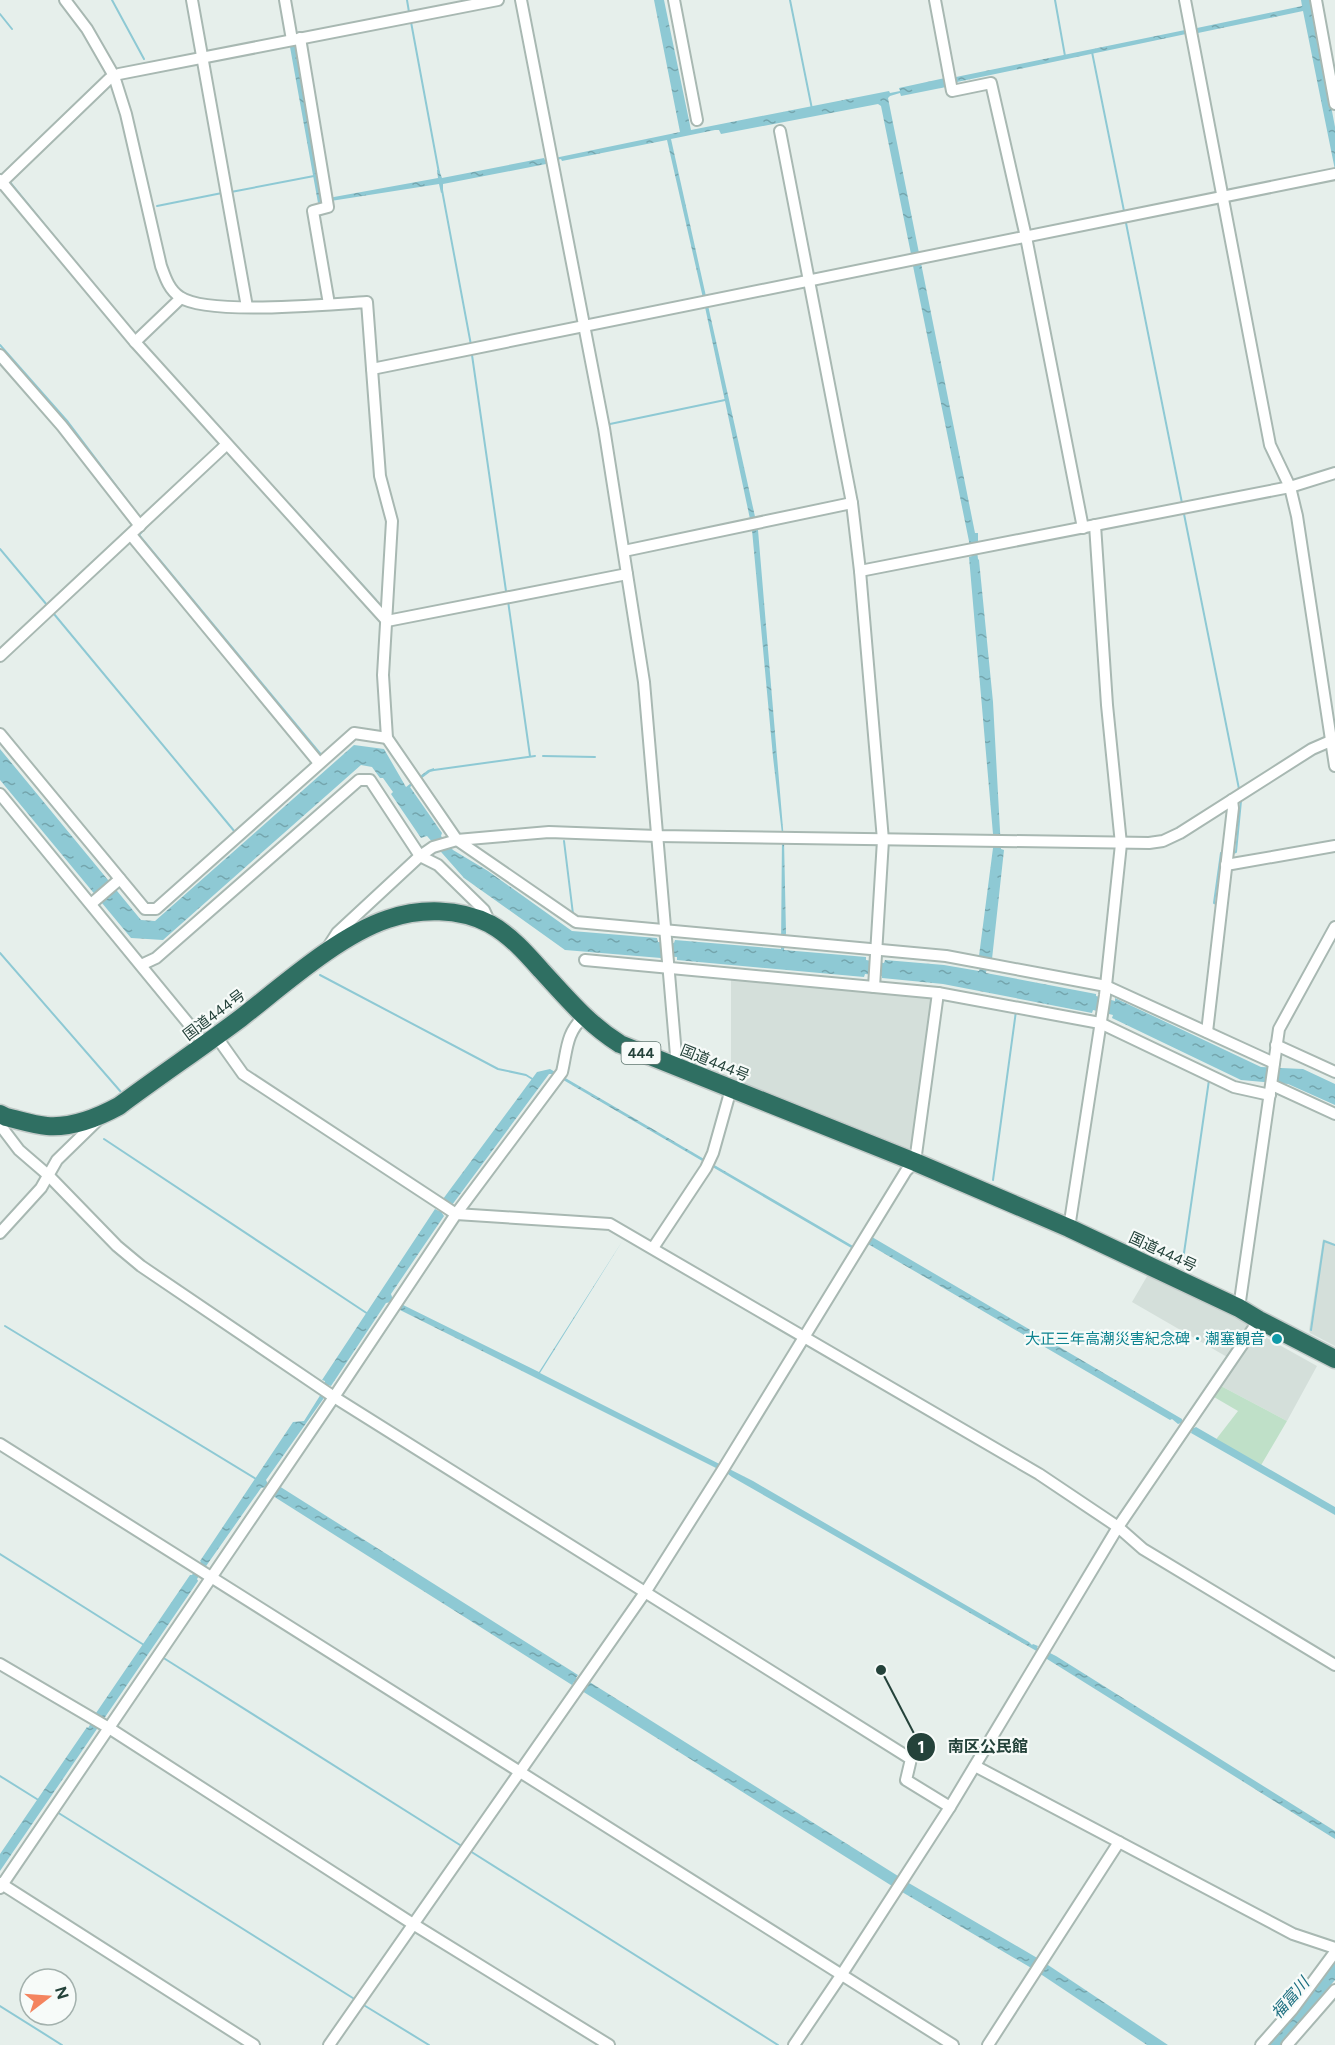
<svg xmlns="http://www.w3.org/2000/svg" width="1335" height="2045" font-family="Figtree,'Noto Sans JP',sans-serif">
<style>
.built{fill:#d4dfda}
.grass{fill:#bfe0c8}
.water{fill:url(#water-ripples)}
.lines{fill:none;stroke-linecap:round;stroke-linejoin:round}
.stream{stroke:#8ec9d4;stroke-width:2}
.street-casing{stroke:#a8b8b2;stroke-width:14}
.highway-casing{stroke:#c2cac8;stroke-width:21}
.street{stroke:#fff;stroke-width:10}
.highway{stroke:#2f6f62;stroke-width:18}
.culture-dot{fill:#0f9aa8;stroke:#f7fbf9;stroke-width:2}
.labels{text-anchor:middle;dominant-baseline:central;stroke-width:4.5;stroke-linejoin:round;paint-order:stroke}
.shield{fill:#f7fbf9;stroke:#637a73;stroke-width:1.5}
.shield-label{font-size:14px;font-weight:bold;fill:#24423a}
.street-label{font-size:15px;fill:#24423a;stroke:#f7fbf9}
.culture-label{font-size:15px;fill:#0d838f;stroke:#f7fbf9;text-anchor:end}
.water-label{font-size:16px;font-style:italic;fill:#1c6f80;stroke:#f7fbf9}
.leader{fill:none;stroke:#24423a;stroke-width:2}
.callout-dot{fill:#24423a;stroke:#f7fbf9;stroke-width:2}
.mark-label{font-size:18px;text-anchor:middle;font-weight:bold;fill:#fff}
.callout-label{font-size:16px;text-anchor:middle;font-weight:bold;fill:#24423a;stroke:#f7fbf9;stroke-width:4.5;stroke-linejoin:round;paint-order:stroke}
</style>
<defs>
<pattern id="water-ripples" width="26" height="14" patternUnits="userSpaceOnUse" patternTransform="scale(1.5)"><rect width="26" height="14" fill="#8ec9d4"/><path d="M2 4q2-2 4 0t4 0M15 11q2-2 4 0t4 0" fill="none" stroke="#74a5ad"/></pattern>
</defs>
<rect width="100%" height="100%" fill="#e6efeb"/>
<!-- built -->
<g class="built">
<polygon points="731,977 934,997 916,1151 731,1078"/>
<polygon points="1323,1239 1335,1244 1335,1346 1310,1333 1309,1330"/>
<polygon points="1149,1273 1247,1321 1256,1332 1317,1366 1287,1421 1219,1385 1234,1361 1132,1302"/>
</g>
<!-- grass -->
<polygon class="grass" points="1219,1385 1287,1421 1260,1467 1214,1442 1238,1411 1214,1397"/>
<!-- water -->
<g class="water">
<polygon points="654,0 664,0 691,130 889,91 890,93 900,91 899,88 945,78 946,81 956,79 956,77 1185,30 1197,30 1197,28 1302,6 1301,0 1311,0 1335,127 1335,170 1303,11 1198,33 1186,34 957,82 956,81 946,83 946,87 901,96 900,93 890,96 888,98 975,533 978,533 978,542 976,543 978,559 979,560 993,702 1001,849 1004,850 992,959 979,956 993,848 993,834 969,557 972,556 913,266 915,265 913,254 911,254 881,106 878,104 721,134 719,130 715,130 671,139 758,530 784,840 786,933 784,950 866,957 866,960 884,963 885,960 944,965 979,971 981,965 987,967 986,973 1096,994 1096,996 1115,1001 1115,998 1261,1067 1303,1069 1335,1084 1335,1105 1288,1084 1241,1080 1112,1018 1113,1015 1093,1010 1092,1013 943,984 882,978 882,976 865,974 864,977 677,960 677,957 661,956 661,958 565,950 464,878 427,836 421,838 391,794 393,792 383,778 380,778 372,767 361,765 163,940 131,938 0,780 0,749 141,920 155,921 354,745 384,749 406,787 428,770 434,768 434,771 430,772 410,787 442,833 441,836 453,850 488,871 572,931 657,938 658,942 674,943 675,940 781,949 782,834 773,757 752,530 754,530 752,519 750,519 705,307 667,140 562,161 561,159 546,163 546,164 443,184 443,192 441,193 439,184 318,203 290,47 293,43 294,46 296,46 323,199 438,178 437,170 439,170 442,178 544,158 545,160 680,132"/>
<polygon points="550,1069 853,1246 872,1237 1182,1419 1182,1421 1194,1428 1196,1427 1335,1507 1335,1515 1191,1433 1192,1430 1181,1423 1178,1424 1172,1419 1170,1420 868,1244 869,1242 853,1249 553,1074 549,1074 452,1205 450,1203 442,1213 444,1216 391,1294 393,1300 539,1372 623,1240 540,1373 753,1481 1029,1642 1032,1645 1033,1644 1038,1646 1037,1648 1049,1655 1050,1653 1056,1656 1335,1831 1335,1839 1047,1659 1047,1657 732,1477 720,1468 716,1468 400,1310 400,1308 391,1302 386,1303 331,1386 328,1385 326,1395 266,1480 268,1484 276,1490 279,1486 578,1675 576,1678 586,1685 588,1681 898,1876 896,1880 905,1885 907,1882 1039,1959 1168,2045 1147,2045 1033,1969 902,1892 904,1888 895,1882 892,1886 582,1691 584,1688 574,1682 572,1685 273,1496 274,1493 266,1487 261,1488 197,1579 198,1581 0,1871 0,1854 87,1727 88,1728 97,1714 96,1713 190,1575 192,1575 201,1562 200,1561 293,1422 304,1421 321,1394 325,1381 322,1380 435,1209 439,1211 446,1201 443,1199 537,1072"/>
<polygon points="1335,1960 1335,1980 1280,2045 1268,2045 1324,1978"/>
</g>
<g class="lines">
<!-- stream -->
<g class="stream">
<polyline points="112,0 144,59"/>
<polyline points="407,0 409,12"/>
<polyline points="790,0 812,109"/>
<polyline points="1055,0 1065,56"/>
<polyline points="0,14 12,29"/>
<polyline points="411,22 439,173"/>
<polyline points="1092,52 1124,211"/>
<polyline points="9,181 84,273"/>
<polyline points="442,190 471,345"/>
<polyline points="231,192 314,176"/>
<polyline points="157,206 222,193"/>
<polyline points="1126,223 1182,503"/>
<polyline points="0,345 68,422 142,520"/>
<polyline points="472,355 506,591"/>
<polyline points="610,424 725,400"/>
<polyline points="289,504 376,600"/>
<polyline points="1184,514 1239,789"/>
<polyline points="144,529 139,535 323,757"/>
<polyline points="0,549 47,605"/>
<polyline points="508,601 530,756"/>
<polyline points="54,614 235,832"/>
<polyline points="543,756 595,757"/>
<polyline points="434,770 535,756"/>
<polyline points="564,841 573,914"/>
<polyline points="1233,853 1236,852 1241,801"/>
<polyline points="1217,904 1214,903 1221,853 1224,852"/>
<polyline points="0,953 121,1092"/>
<polyline points="320,975 498,1069 526,1075 534,1080"/>
<polyline points="104,1139 368,1314"/>
<polyline points="993,1180 1016,1011"/>
<polyline points="1183,1260 1209,1080"/>
<polyline points="5,1326 256,1479"/>
<polyline points="1311,1330 1324,1241 1335,1245"/>
<polyline points="0,1554 144,1645"/>
<polyline points="162,1657 460,1845"/>
<polyline points="0,1776 40,1801"/>
<polyline points="57,1812 356,2000"/>
<polyline points="470,1851 778,2045"/>
<polyline points="362,2004 429,2045"/>
<polyline points="0,2006 62,2045"/>
</g>
<defs>
<g id="street">
<path d="M65,0L87,29L114,76L126,114L161,266C165,277 169,290 180,297C208,316 329,304 367,302L380,476L392,521L383,675L387,738L457,840L576,922L946,956L1106,986L1274,1063"/>
<polyline points="192,0 247,307"/>
<polyline points="285,0 292,40"/>
<polyline points="521,0 604,428 644,682 677,1067"/>
<polyline points="674,0 697,120"/>
<polyline points="935,0 952,91 991,83 1026,237 1083,528"/>
<polyline points="1185,0 1270,445 1290,487 1297,516 1335,766"/>
<polyline points="1316,0 1335,104"/>
<polyline points="300,38 328,207 313,211 329,304"/>
<polyline points="780,131 852,503 860,571 883,840 874,987"/>
<polyline points="0,180 135,342 387,621"/>
<polyline points="0,184 109,79 119,74 498,0"/>
<polyline points="135,342 181,298"/>
<polyline points="0,355 62,426 140,526"/>
<polyline points="372,369 1335,174"/>
<polyline points="131,535 319,763"/>
<polyline points="624,551 852,503"/>
<polyline points="860,571 1290,487 1335,473"/>
<polyline points="387,621 627,574"/>
<polyline points="0,656 226,445"/>
<polyline points="0,734 145,909 156,909 354,733 387,738"/>
<polyline points="0,794 206,1045"/>
<polyline points="1226,865 1335,846"/>
<polyline points="91,904 120,879"/>
<polyline points="328,947 337,933 420,856 433,847 457,840 549,832 657,836 1149,843 1163,841 1180,833 1312,749 1335,739"/>
<polyline points="585,960 938,993 1100,1023 1234,1087 1270,1095"/>
<polyline points="141,965 156,958 359,780 370,780 420,856 438,865 484,910 491,925"/>
<polyline points="1207,1032 1233,808 1232,800"/>
<polyline points="216,1036 243,1074 456,1214 610,1224 1039,1474 1118,1527 1143,1549 1335,1665"/>
<polyline points="1276,1045 1335,1072"/>
<polyline points="1272,1085 1335,1114"/>
<polyline points="0,1125 19,1150 48,1175 117,1246 141,1266 334,1397 911,1759 906,1780 950,1807"/>
<polyline points="1069,1228 1105,995 1121,844 1107,705 1095,525"/>
<polyline points="0,1233 41,1188 57,1160 97,1121"/>
<polyline points="653,1248 706,1168 713,1153 731,1089"/>
<polyline points="1239,1308 1279,1029 1335,927"/>
<polyline points="0,1444 953,2045"/>
<polyline points="0,1664 109,1728 413,1924 609,2045"/>
<polyline points="975,1766 1293,1934 1335,1948"/>
<polyline points="0,1883 254,2045"/>
<path d="M0,1888L334,1397L456,1214L562,1072C567,1051 566,1032 584,1017"/>
<polyline points="329,2045 646,1591 722,1471 906,1171 915,1162 938,993"/>
<polyline points="794,2045 842,1974 950,1807 1118,1527 1259,1320"/>
<polyline points="988,2045 1119,1842"/>
<polyline points="1261,2045 1292,2010 1335,1952"/>
<polyline points="1287,2045 1335,1990"/>
</g>
<path id="highway" d="M0,1114L6,1117C19,1120 34,1125 47,1126C72,1128 97,1118 119,1106C159,1076 201,1048 241,1018C282,986 339,935 388,919C420,908 459,908 490,924C510,935 526,953 541,970C566,997 588,1024 620,1044L915,1162L1069,1228L1239,1308L1259,1320L1335,1359"/>
</defs>
<!-- street casing -->
<use href="#street" class="street-casing"/>
<!-- highway casing -->
<use href="#highway" class="highway-casing"/>
<!-- street -->
<use href="#street" class="street"/>
<!-- highway -->
<use href="#highway" class="highway"/>
</g>
<!-- markers -->
<circle class="culture-dot" cx="1277" cy="1339" r="6"/>
<g class="labels">
<!-- shield labels -->
<rect class="shield" x="621.5" y="1042" width="39" height="22" rx="4.5"/>
<g class="shield-label">
<text x="641" y="1053">444</text>
</g>
<!-- street labels -->
<g class="street-label">
<text transform="translate(214 1015) rotate(-37)">国道444号</text>
<text transform="translate(715 1063) rotate(22)">国道444号</text>
<text transform="translate(1163 1252) rotate(25)">国道444号</text>
</g>
<!-- culture labels -->
<g class="culture-label">
<text x="1265" y="1339">大正三年高潮災害紀念碑・潮塞観音</text>
</g>
<!-- water labels -->
<g class="water-label">
<text transform="translate(1290 1998) rotate(-49)">福富川</text>
</g>
</g>
<!-- callouts -->
<path class="leader" d="M881 1670L921 1747"/>
<g class="callout-dot">
<circle cx="881" cy="1670" r="6"/>
<circle cx="921" cy="1747" r="15"/>
</g>
<g class="mark-label">
<text x="921" y="1753">1</text>
</g>
<g class="callout-label">
<text x="988" y="1752">南区公民館</text>
</g>
<!-- north arrow -->
<g transform="translate(48 1997) rotate(73)"><circle r="28" fill="#f7fbf9" stroke="#a3b1ad" stroke-width="1.5"/>
<path d="M0-4.5L10 22L0 15L-10 22Z" fill="#f4845f"/>
<text y="-9" font-size="16" font-weight="bold" text-anchor="middle" fill="#24423a">N</text>
</g>
</svg>
